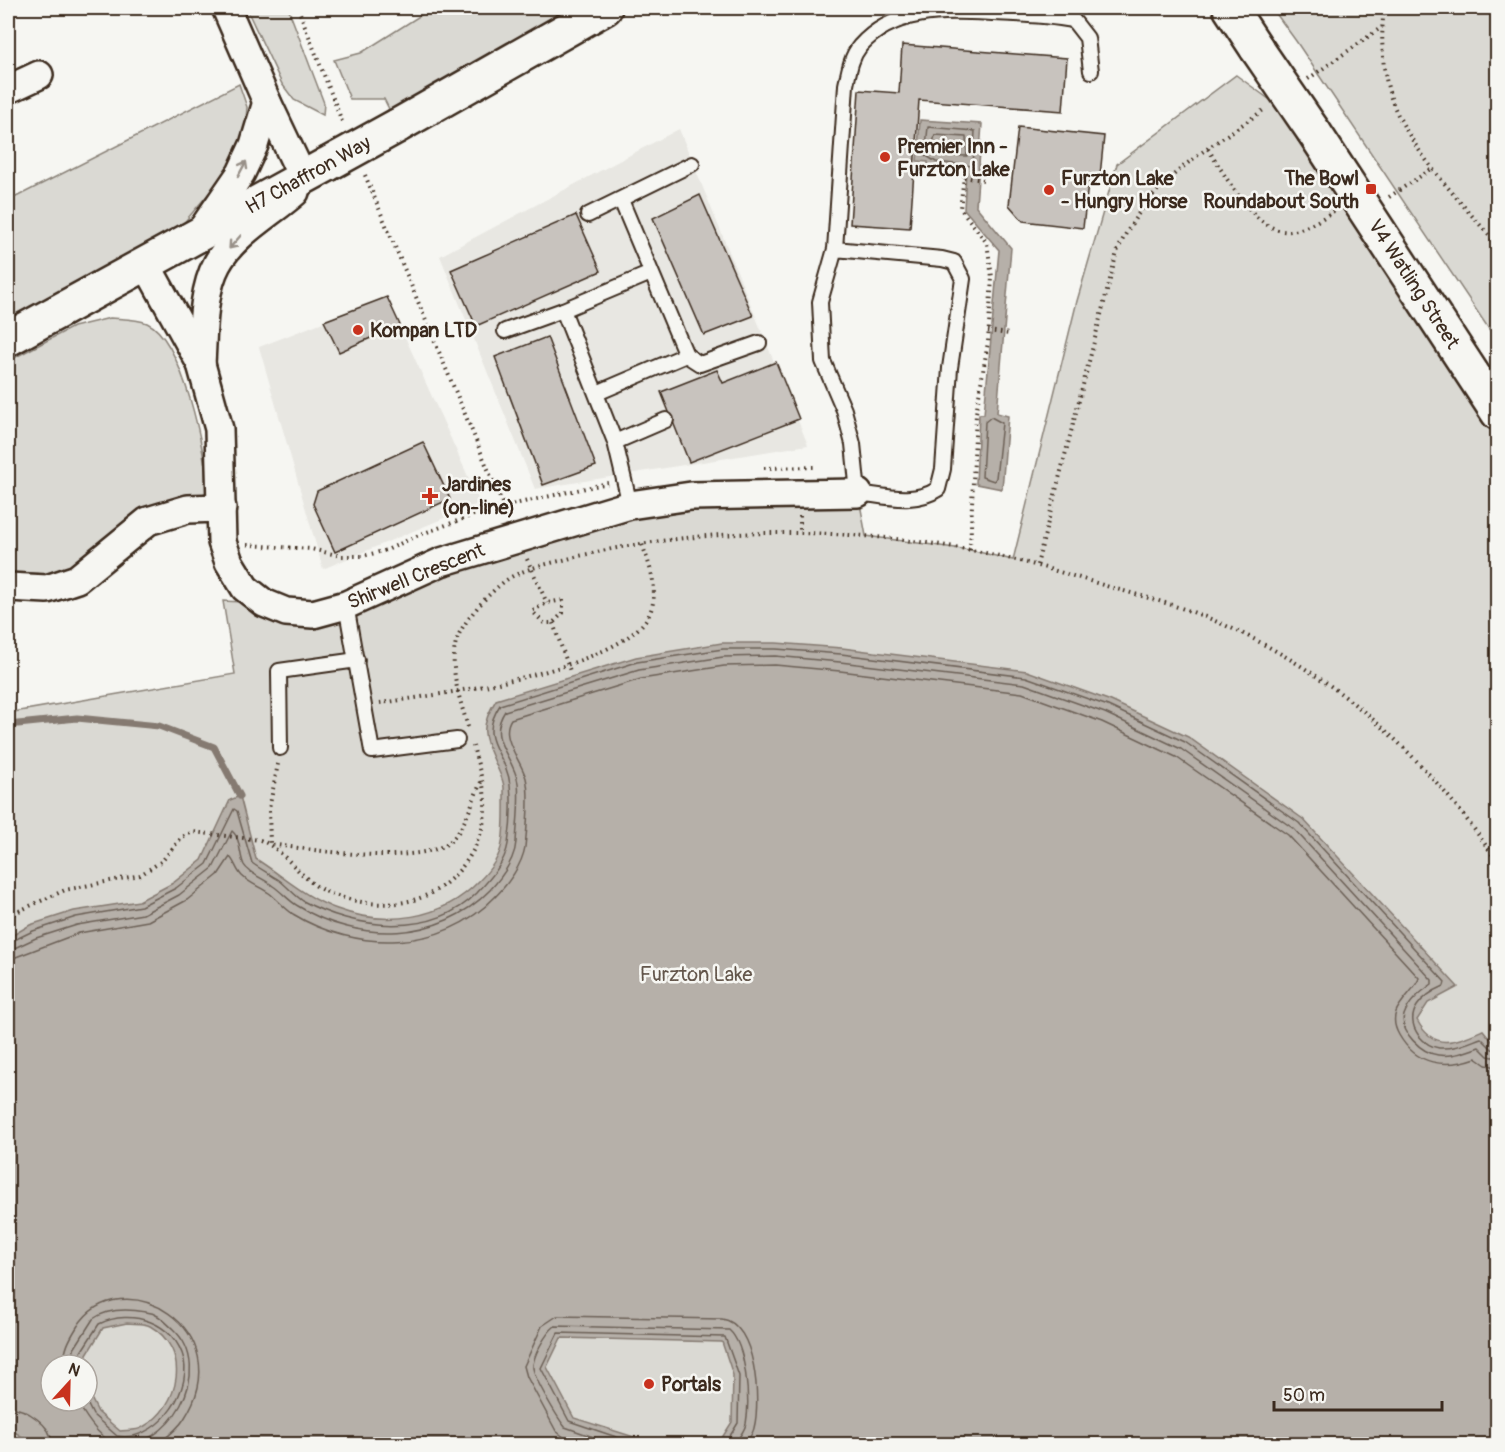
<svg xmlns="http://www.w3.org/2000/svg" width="1505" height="1452" font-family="Pangolin,sans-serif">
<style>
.built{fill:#e8e7e2}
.green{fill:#dad9d3;stroke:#8a8278;stroke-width:1.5;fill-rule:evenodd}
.water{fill:#b6b0a9;stroke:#857a71;stroke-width:1.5;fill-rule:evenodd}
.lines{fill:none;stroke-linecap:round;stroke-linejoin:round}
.shore{stroke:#6c6056;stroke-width:1.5}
.stream{stroke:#857a71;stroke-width:7}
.building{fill:#c8c3be;stroke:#3b2a1e;stroke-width:1.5}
.lane-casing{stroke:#3b2a1e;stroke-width:18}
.street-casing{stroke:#3b2a1e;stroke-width:32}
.secondary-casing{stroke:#3b2a1e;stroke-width:38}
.path{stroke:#3b2a1e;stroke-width:4;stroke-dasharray:1.5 4.5;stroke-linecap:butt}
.lane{stroke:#f6f6f2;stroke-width:14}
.street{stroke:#f6f6f2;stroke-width:27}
.secondary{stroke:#f6f6f2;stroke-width:33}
.secondary-bridge-casing{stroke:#3b2a1e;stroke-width:38;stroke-linecap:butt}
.secondary-bridge{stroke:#f6f6f2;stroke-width:33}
.oneway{stroke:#989088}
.poi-dot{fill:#c8321e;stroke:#f6f6f2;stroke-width:2}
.labels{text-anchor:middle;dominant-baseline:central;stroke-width:5;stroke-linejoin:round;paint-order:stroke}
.poi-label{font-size:20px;font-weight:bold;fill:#3b2a1e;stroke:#f6f6f2;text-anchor:start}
.street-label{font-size:20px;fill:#3b2a1e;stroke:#f6f6f2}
.park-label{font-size:20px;fill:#63564b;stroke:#f6f6f2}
</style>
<rect width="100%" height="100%" fill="#f6f6f2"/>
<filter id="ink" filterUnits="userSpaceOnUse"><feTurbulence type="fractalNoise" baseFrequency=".0167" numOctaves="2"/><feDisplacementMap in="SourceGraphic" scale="12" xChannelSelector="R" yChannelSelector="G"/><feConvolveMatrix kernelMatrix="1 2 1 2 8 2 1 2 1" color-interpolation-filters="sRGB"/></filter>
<g filter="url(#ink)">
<!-- built -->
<g class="built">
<polygon points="679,129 808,445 535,489 440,256"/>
<polygon points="387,297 480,503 323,569 259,347"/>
</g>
<!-- green -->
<g class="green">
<polygon points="260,8 288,8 324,103 323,115 294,100 282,84 248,12"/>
<polygon points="432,8 573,8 390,111 384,99 350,99 334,60 361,53"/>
<polygon points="1272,8 1497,8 1497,341 1296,41"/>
<path d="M1236,75L1314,132L1497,413V1444H8V713L235,674L223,601L264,603L286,612L630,505L858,493L866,536L970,550L1013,560L1077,301L1117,164ZM51,1365H87V1401H51Z"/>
<polygon points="239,84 247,107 245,132 227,172 182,225 8,321 8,201"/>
<path d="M110,318C121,319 137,319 147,323C183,339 206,455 208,492L177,503L142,511L116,528L80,567L48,577L8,578V361L73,327Z"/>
</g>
<!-- water -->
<g class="water">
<polygon points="920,120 982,124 976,206 1011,248 997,413 1008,416 1002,489 976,484 979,414 984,414 999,250 964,209 966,171 928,168 928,162 917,161"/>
<path d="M722,643H776L842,648L1027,671L1111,701L1188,737L1303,819L1458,987L1428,1003L1417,1020C1434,1052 1455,1042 1483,1030L1497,1047V1444H718L732,1422L733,1375L722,1342L561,1338L547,1367L574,1418L656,1444H34L8,1428V938L30,925L74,911L139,901L173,883L202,860L230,800L240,796L256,859C283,876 306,898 337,909C386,927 442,920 479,881C489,871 500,857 502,843C505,826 504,806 504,788C504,781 500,774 497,767C484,737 478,729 496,700L636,657ZM127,1323C134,1324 144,1323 150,1326C191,1349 181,1406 143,1427C138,1431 127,1430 120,1431L98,1412L87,1390V1401H51V1365H86L87,1354L103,1328Z"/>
</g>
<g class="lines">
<!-- shore -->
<g class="shore">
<polygon points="928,127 975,131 973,166 936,162 925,155"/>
<polygon points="935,135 966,137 967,156 939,155 932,148"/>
<polygon points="991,417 1002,423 996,478 994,481 982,477 985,422"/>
<path d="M8,943L33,931L76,917L141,906L176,888L207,864L234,809L237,811L252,863C260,869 270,874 279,880C287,886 294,895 303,901C354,929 432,939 477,893C490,879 505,863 508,844C511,826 512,803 510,785C507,752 476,742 500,705L637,662L723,649H776L841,654L1026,677L1108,706L1185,742L1299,823L1445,982L1444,986C1423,995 1402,1013 1419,1036C1424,1042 1432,1047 1439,1048C1455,1049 1467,1043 1481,1038L1492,1049L1498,1050"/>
<path d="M8,951L36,938L77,925L143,914L179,895L213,868L232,831C241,838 239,855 244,865C249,874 265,879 273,886C282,892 289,901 298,906C358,944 440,942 490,890C501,878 515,859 516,842C517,823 520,802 518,783C514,756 486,740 505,711L639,670L723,657L775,656L840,662L1024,684L1105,713L1181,749L1294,829L1432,980V984C1421,992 1409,1001 1404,1015C1399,1032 1422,1053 1438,1055C1452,1057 1466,1052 1479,1047L1488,1056L1498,1058"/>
<path d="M8,960L79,933L148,921L187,900L218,875L230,857C235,862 236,870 242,876C249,883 260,887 269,893C277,899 284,908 293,914C356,953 443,952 495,897C508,884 522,865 525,847C527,830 530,794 526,778C521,760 499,737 511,719L641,679L724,666L775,665L840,671L1022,693L1102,722L1176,757L1288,835L1419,978C1418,986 1400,1001 1396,1012C1393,1020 1395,1028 1399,1035C1416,1065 1445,1069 1476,1058L1486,1065L1498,1067"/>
<path d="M64,1365C64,1349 69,1340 77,1327C120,1258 243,1329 184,1419C178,1429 167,1437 158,1444"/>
<path d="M73,1365L74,1349L93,1319C108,1308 129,1309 146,1312C158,1313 164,1321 173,1329C218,1371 167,1452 117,1444C99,1439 85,1416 77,1401"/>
<path d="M80,1365L81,1352L99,1324C131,1308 175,1322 184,1360C191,1396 154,1443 117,1436L93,1415L86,1401"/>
<path d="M8,1407C26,1408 52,1425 52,1444"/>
<path d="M584,1444L565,1438L556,1431L527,1377L524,1366L542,1326L557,1316L722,1319C756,1323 761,1401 754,1428C753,1434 748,1439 745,1444"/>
<path d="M613,1444L565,1427C557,1417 535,1380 533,1368C532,1357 546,1333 555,1326L729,1330C747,1346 750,1402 746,1424C744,1432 738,1439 734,1444"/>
<polyline points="637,1444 569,1421 541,1368 558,1333 725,1337 739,1376 738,1423 725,1444"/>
</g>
<!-- stream -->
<polyline class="stream" points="8,725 77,718 159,726 214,747 240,796"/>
</g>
<!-- building -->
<g class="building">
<polygon points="902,45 1067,58 1063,111 919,100 910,228 850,224 859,90 899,93"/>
<polygon points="1018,127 1104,136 1100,176 1089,175 1083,228 1023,221 1009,205"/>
<polygon points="700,195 753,316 704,335 653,218"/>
<polygon points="576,215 601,271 476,326 451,270"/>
<polygon points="387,297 400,325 339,352 324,321"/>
<polygon points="547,337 596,466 543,485 495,357"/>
<polygon points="776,362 799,419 689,462 661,392 717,370 723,383"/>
<polygon points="423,442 450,499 335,552 313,504 317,491"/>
</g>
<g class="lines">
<defs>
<g id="lane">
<polyline points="588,215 692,164"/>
<path d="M835,249L942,259L954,262L963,279L950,368L943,469L938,489C914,505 885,496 858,493L853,444L844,410L823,361L820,302L835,249L846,85C849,71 851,57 860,46C894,7 948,11 994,13C1021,14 1047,15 1073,20L1087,38L1091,71"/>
<polyline points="563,310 615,442 630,505"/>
<polyline points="505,331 563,310 651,273"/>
<polyline points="686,355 700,364 759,343"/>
<polyline points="597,393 686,355 621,200"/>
<polyline points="615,442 666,420"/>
<polyline points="346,605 372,751 457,740"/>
<polyline points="280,748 279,671 357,660"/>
</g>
<g id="street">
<polyline points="226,8 267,102 303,178"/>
<polyline points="8,84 9,89 39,75"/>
<polyline points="199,234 241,173 254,145 267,102"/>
<polyline points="146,264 201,364 219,429 222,542 229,562 245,588 264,603 286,612 313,614 346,605 441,562 630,505 691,496 858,493"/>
<path d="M201,364C203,333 202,291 217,264C233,234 270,214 295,192"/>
<polyline points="8,587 47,589 77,579 148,521 188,509 222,508"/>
</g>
<g id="secondary">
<polyline points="1230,8 1257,49"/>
<polyline points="397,126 605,8"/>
<polyline points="1314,132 1498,413"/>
<polyline points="8,339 328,164"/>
</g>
</defs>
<!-- lane casing -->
<use href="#lane" class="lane-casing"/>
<!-- street casing -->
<use href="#street" class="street-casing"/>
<!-- secondary casing -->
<use href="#secondary" class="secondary-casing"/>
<!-- path -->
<g class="path">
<polyline points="298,8 343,124"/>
<path d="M1384,8C1380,42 1382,85 1399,117C1423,164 1464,205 1498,246"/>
<polyline points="1308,79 1382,27"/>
<path d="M1208,149C1225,174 1256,236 1291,231C1307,229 1321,219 1334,211"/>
<polyline points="365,175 508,517"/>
<polyline points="1389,197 1433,168"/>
<polyline points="988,331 1009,334"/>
<polyline points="764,468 814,467"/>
<polyline points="800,516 800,533"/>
<polyline points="247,545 311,549 341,556 363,556 387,550 414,537 484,511 608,483"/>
<polyline points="970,550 976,413 988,342 992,277 987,243 960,208 964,177 983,180"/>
<polyline points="527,559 547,603"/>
<path d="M1037,565L1117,252C1148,180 1204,152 1265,109"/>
<polygon points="563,600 563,613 553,623 544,623 532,611 547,603"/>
<polyline points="553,623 570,671"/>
<path d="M380,703C439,695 620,670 649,615C660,592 650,566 642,544"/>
<path d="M468,727C460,700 446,661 459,634C468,616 489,593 505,581C523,568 549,564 571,558C699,526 841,526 971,550C1019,559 1066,574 1113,588C1149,598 1187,608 1222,624C1338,675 1428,758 1498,863"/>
<path d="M278,764L269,809L270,844C311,850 409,865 445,845C464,834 472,801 481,782"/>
<path d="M8,916L65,890L140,875L162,861L182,837L193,832L260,840C288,851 302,884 332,894C356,903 384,907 409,901C450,893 484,849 485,809C486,788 478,766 473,746"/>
</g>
<!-- lane -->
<use href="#lane" class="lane"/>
<!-- street -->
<use href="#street" class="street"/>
<!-- secondary -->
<use href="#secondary" class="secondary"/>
<defs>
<g id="secondary-bridge">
<polyline points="1257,49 1314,132"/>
<polyline points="328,164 397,126"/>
</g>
</defs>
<!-- secondary-bridge casing -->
<use href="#secondary-bridge" class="secondary-bridge-casing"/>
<!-- secondary-bridge -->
<use href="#secondary-bridge" class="secondary-bridge"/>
</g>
<!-- one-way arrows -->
<defs><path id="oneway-shaft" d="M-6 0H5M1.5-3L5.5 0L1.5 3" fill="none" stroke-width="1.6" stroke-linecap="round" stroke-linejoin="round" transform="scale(1.5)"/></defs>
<g class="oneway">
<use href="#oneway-shaft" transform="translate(242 169) rotate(-62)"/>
<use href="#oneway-shaft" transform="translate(235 242) rotate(131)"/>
</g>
</g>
<!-- markers -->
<g class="poi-dot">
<circle cx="885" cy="157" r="6"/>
<rect x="1365" y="183" width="12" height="12" rx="3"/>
<circle cx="1049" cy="190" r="6"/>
<circle cx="358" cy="330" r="6"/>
<path d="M427 487h6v6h6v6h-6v6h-6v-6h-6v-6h6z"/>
<circle cx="649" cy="1384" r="6"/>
</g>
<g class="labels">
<!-- poi labels -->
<g class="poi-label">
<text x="897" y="146">Premier Inn -<tspan x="897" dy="23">Furzton Lake</tspan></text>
<text x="1061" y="178">Furzton Lake<tspan x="1061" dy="23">- Hungry Horse</tspan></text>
<text x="1359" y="178" text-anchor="end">The Bowl<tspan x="1359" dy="23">Roundabout South</tspan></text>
<text x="370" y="330">Kompan LTD</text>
<text x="442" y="484">Jardines<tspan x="442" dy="23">(on-line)</tspan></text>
<text x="661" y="1384">Portals</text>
</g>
<!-- street labels -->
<g class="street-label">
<text transform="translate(308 175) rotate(-29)">H7 Chaffron Way</text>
<text transform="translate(1414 284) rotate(57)">V4 Watling Street</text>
<text transform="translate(416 576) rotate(-22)">Shirwell Crescent</text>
</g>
<!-- park labels -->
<g class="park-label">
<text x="696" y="974">Furzton Lake</text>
</g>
</g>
<!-- margin -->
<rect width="1505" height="1452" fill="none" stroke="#f6f6f2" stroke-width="30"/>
<rect x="15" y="15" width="1475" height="1422" fill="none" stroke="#3b2a1e" stroke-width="2" filter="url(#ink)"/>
<!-- north arrow -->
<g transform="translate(69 1383) rotate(22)"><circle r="28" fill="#f6f6f2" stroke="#aba49d" stroke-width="1.5"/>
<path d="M0-4.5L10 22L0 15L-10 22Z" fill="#c8321e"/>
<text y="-9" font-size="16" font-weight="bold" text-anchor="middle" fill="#3b2a1e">N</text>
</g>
<!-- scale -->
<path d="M1274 1401v9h168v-9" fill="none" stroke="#3b2a1e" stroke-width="3"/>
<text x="1283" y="1401" font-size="18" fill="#3b2a1e" stroke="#f6f6f2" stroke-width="4.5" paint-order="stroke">50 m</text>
</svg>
